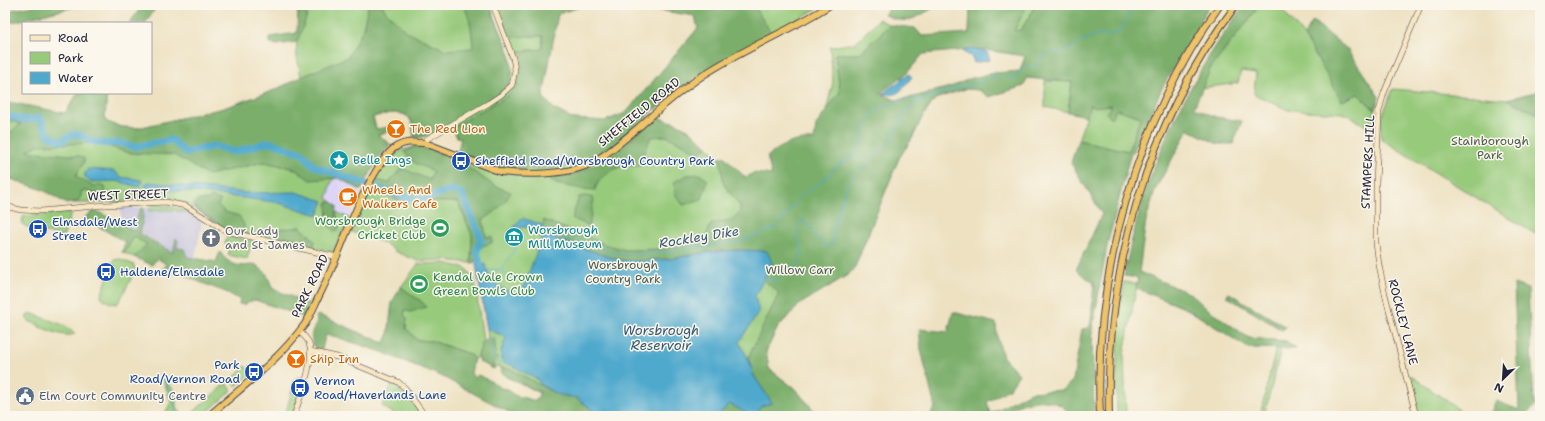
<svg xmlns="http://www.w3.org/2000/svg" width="1545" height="421" font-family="'Shantell Sans',sans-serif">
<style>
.built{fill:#ded5f6}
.industrial{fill:#c3c1dc}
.green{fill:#98ca7b;stroke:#5d765b}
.forest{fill:#7aae6b;stroke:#4e6853;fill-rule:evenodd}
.water{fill:#4fa9cd;stroke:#386684}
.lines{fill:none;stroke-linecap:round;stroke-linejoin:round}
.stream{stroke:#4fa9cd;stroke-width:1}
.river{stroke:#4fa9cd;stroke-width:7}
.secondary-casing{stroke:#403f4f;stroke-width:6}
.highway-casing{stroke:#403f4f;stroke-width:8}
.secondary{stroke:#f9e7c3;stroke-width:5}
.highway{stroke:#efc469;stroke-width:6}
.labels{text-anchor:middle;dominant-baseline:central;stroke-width:3;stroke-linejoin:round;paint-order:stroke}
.street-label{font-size:12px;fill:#22223b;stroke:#fbf7ec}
.food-label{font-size:12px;fill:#c56008;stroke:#fbf7ec;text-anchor:start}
.park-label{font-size:12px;fill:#4b5d51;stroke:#fbf7ec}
.culture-label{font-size:12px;fill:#0d838f;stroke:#fbf7ec;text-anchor:start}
.transit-label{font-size:12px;fill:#164399;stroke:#fbf7ec;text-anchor:start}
.leisure-label{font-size:12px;fill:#27864d;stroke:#fbf7ec;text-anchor:end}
.worship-label{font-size:12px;fill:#5b616d;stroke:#fbf7ec;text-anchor:start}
.service-label{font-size:12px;fill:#4e5e75;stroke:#fbf7ec;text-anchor:start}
.water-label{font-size:13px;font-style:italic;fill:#345875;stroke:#fbf7ec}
</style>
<rect width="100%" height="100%" fill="#fbf7ec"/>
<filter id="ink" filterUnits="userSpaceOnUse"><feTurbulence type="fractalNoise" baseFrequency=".025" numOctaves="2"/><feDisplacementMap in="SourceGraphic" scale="8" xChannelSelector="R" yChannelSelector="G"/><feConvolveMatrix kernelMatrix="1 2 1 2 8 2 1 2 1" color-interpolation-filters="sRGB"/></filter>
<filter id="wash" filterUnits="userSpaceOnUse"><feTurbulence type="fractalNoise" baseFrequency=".012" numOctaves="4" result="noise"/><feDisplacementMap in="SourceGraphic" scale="16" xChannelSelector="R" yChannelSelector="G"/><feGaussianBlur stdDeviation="0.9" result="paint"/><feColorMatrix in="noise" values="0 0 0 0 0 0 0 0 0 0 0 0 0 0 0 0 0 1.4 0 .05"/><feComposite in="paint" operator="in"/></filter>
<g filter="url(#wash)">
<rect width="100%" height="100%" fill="#ede1c1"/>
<!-- built -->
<polygon class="built" points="339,178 361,190 349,218 336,212 337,206 327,198 330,190 328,189 333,179"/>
<!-- industrial -->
<polygon class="industrial" points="119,207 149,208 149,211 156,210 180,212 196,217 202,222 195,258 186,257 177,248 178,241 176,238 174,253 144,235 120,224 122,218"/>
<!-- green -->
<g class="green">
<path d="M305,5H366L368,7L363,28L386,12L382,5H490L510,55L512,70L517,87L543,98L554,109L572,119L605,121L626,113L698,29L694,5H823L699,75L644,118L655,117L676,123L688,129L720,158L735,181L763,211L880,93L895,100L913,137L899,158L854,269L849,274L800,304L778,327L766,351L769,369L794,388L819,416H573L562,406L500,371L501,368L496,366L494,369L490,367L487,329L476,264L477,251L462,194L398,195L372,186L385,164L399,151L417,146L451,156L458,152L461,138L457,137L450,124L422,137H414C413,132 413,125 411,121C405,108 384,114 373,117L378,135L390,144L379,158L361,190L339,178L333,179L329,189L330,190L327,198L337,206L336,212L349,218L334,252C315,249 297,243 278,239C261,236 243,236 227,229C205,220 196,203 168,199L96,203H72L5,166V115L107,122L121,127L138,128L224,108L275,90L301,77C299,66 295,53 297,42C300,26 308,23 305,5Z"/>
<polygon points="1027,5 1036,5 1021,30 1013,31"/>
<polygon points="1260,5 1278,5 1304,36 1342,101 1358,94 1375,110 1373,131 1349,115 1342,113 1288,110 1254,94 1256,73 1241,71 1238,83 1202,88 1210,69"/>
<polygon points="879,19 890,25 859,54 835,54 840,92 826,111 833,82 830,47 855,43"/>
<polygon points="543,36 542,49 514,52 508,37"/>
<polygon points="1045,81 1072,82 1068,112 1045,107"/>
<polygon points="1393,89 1507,99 1540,91 1540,237 1381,139 1381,119"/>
<polygon points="1091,104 1112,105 1116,109 1141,117 1128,151 1078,140"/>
<path d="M371,189L401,201L458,202L472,235L471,263L444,260L418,261L394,251C389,242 361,235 351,232Z"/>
<path d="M152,205C170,205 184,208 200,217V220C186,209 165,209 149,211V208Z"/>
<polygon points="70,212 71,213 64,235 61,237 27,227 22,224 23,217 24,216"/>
<polygon points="227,236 258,242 257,246 251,244 247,259 228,255 230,246 225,245"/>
<polygon points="134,237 147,244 134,257 124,253"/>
<path d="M120,259L134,265L135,271L120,300L117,304C112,304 104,301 101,296L114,260Z"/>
<polygon points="444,263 466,268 475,281 483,340 478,356 474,359 469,354 432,341 417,340 405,328 407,319 404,315 405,310 426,307 422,302 401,287 418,264"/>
<path d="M1124,282L1137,284L1124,354L1126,416H1117C1115,371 1118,327 1124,282Z"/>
<path d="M30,313L66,326L75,334C64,338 50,330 39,327V325L31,322V323L27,319L26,317Z"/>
<polygon points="1276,348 1281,349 1264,416 1260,416"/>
<polygon points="245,366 252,373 236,386 232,380"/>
<path d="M161,373C171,386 176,391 176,407L183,416H165L164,415L171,402Z"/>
<polygon points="1410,375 1468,416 1418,416 1408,376"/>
<polygon points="299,377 303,378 293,416 285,416 294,382 296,378"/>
<polygon points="393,382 405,392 422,416 398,416 382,406"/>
<polygon points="226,383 232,390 203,416 189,416"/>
</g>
<!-- forest -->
<g class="forest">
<polygon points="39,5 83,5 5,24 5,11"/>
<polygon points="143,5 158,5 145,23 129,23"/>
<polygon points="298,5 305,5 307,16 297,42 277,45 270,43 270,37 297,33"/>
<path d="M368,5H382L386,12L407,32L446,50L473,48C472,33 471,18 463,5H490C494,23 506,38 510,56C512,64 512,73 510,80C505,97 446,126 430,135L422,137H414C413,132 413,125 411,121C405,108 384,114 373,117L376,129L390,127L391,131L378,135L390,144L379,158L361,190L339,178L310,180L295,169L264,162L208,175L174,155L129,153L99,143L38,145L27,151L80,156L85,159C83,166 78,169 76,177L93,186L100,185L105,187L106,192L102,196L87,191H81V196L78,201L67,204L43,190L5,177V137L21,124L5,119V103H14L65,113L78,93H107L105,119L107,122L121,127L138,128L224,108L275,90L301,77L348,57L363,29Z"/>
<polygon points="495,5 580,5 580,7 558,14 543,97 554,109 573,119 605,121 626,113 698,28 695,16 623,5 753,5 772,34 699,75 643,118 619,139 599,154 587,161 575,165 553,168 503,169 458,152 461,138 457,137 452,127 507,96 517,87 518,69 514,52 542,49 543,36 508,37"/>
<path d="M893,5H939C917,16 908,28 884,14Z"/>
<path d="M970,5H1027L1014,31L1021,30L1036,5H1210L1163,86L1133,152H1131L1107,246L1092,331L1094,416H1071C1068,412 1064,407 1060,405C1042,396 1017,402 1002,416H929L935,408L921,350L919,329L948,332L953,312L996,323L997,336L1003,357L1019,374L1010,388L987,402L990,414L1030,392L1063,390L1073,380L1082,329L1089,328L1091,322L1094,283L1076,270L1102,214L1071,163L1078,140L1128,151L1141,117L1117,109L1111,118L1106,113L1112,105L1092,107L1091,104L1086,116L1068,112L1072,82L1027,78L1024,86L989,97L979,90L965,89L935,99L922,118L913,137L899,158L854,269L849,274L800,304L778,327L766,351L769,369L794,388L819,416H717L730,404L760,406L772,403L754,376L748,358L779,293L763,279L772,263L739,250L707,252L670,259L638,261L618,260L548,236L541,239L540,229H542L544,220L607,245L626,250L666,249L693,242H703L711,224L734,219L740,212V206L724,185L720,158L724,156L746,178L753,173L772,175L767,157C783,144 793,139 814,140L816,125L840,92L835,54H859L890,25L915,28L922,36L969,33ZM978,49L1025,56L1020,71L994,73L972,78L953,86L914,97L895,100L880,93L907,73L923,54Z"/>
<path d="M1244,5H1260L1210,69L1194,108L1216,117L1242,121L1233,144H1218L1187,129L1188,130L1155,190L1146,220L1139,272L1191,294L1205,307L1249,338L1286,341L1296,349L1248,348L1189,310L1136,288L1138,278L1124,276C1140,191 1173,109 1221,38C1229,27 1236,15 1244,5Z"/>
<polygon points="1313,21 1347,49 1379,97 1375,110 1358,94 1342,101 1304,36"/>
<polygon points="1540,91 1540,115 1507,99"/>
<path d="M655,117C683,124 687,128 708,147L697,153L681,143L666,136L651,137L645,150L640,166C635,166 628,165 623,166C612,169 597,179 595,190L582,189L556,184L547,177C554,177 562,177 569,175C604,167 630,141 655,117Z"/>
<path d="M417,146L452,157L495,186L511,192C505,203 495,213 483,220L486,237H492V243L482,246L474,263H471L472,235L458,202L401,201L371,189L376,180L389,183L401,168L430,180L433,171L413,162L404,152Z"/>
<polygon points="699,174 708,180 702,199 683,205 675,194 674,182 687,175"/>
<polygon points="586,196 594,198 589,226 572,218 579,197"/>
<polygon points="211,197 221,200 218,205 225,212 239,216 244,225 244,234 226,229 195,208 195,203 197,200 209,200"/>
<polygon points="327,202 332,202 337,206 336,215 342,222 337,231 334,231 328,225"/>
<path d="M141,208H143V217L140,234L173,253L176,238L178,241L177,248L184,249L187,257L216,262L220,252C229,265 239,268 255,264L266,273L273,289L310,304L304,317L255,300L248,302L245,305L239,304L240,300L228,293L192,279L175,269L171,275L163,270L166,264L157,258L152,265L134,257L147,244L134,237L124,253L122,252L125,242L84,218L95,210L135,231L139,211Z"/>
<path d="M300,226L315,241L314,246L311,248L277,239L278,229C286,227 293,230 300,226Z"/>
<polygon points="1514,284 1528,289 1534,403 1536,405 1525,416 1489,416 1496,401 1519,410"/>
<path d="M401,287L422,302L426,307L410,312L405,310L404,315L407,319L406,328L417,340L432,341L469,354L474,359L471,373L474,378L478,375L494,383L500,388L508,389L514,395L536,401L540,392L506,377L500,371L501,368L511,369L556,394L577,398L600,416H516L441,376L379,351L330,335L325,336L322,350L316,349L313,346C310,330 312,334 317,320L316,316L319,315L384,343L388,336L392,302Z"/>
<polygon points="1229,293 1286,327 1282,330 1226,296"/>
<polygon points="494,338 497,360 493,364 494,369 480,362 478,356 483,340"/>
</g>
<!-- water -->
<g class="water">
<path d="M978,49L988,53L990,60L974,63C972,57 970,55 964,53L963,50Z"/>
<path d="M909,74L912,77C903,88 898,99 883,93Z"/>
<polygon points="88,169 115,171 120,177 141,180 143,182 139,187 117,181 91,182 85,177 85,173"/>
<polygon points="148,182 247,193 296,192 324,201 318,215 275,202 204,193 149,189 146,188 145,185"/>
<polygon points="522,218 540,224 543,226 542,229 525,227 514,228 514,227"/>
<path d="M548,236L618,260L638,261L670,259L707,252L739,250L767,251L772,263L755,296L759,312L739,342L748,358L754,376L772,403L761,406L757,413L749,415L730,404L717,416H600L577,398L556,394L541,385L537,379L511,365L506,364L501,360V351L506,337L487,329L476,264H485C492,287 500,288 521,295L541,239Z"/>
</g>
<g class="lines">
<!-- stream -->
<g class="stream">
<polyline points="799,226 802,221 805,221 825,247 832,244 836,218 849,181 871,158 890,144 906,110 919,101 947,91 973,84 982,83 988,76 996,78 1004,76 1016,79 1021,70 1036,65 1043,56 1055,51 1062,53 1092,36 1111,35 1122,30 1128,14 1134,5"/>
<polyline points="543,228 609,251 626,255 671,252 700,247 737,242 758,235 776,227 803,194 825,179 837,166 855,156 859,148 864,129 873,113 888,105 912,98 920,100"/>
<polyline points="481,238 484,242 491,240"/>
<polyline points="487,270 501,270 515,249"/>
<polyline points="502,270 507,275"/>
<polyline points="763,279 777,282 784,268 798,265 803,253 796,234 798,228"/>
<polyline points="489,330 493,359 500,363 506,364"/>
<polyline points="165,381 174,399 176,413 177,416"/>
</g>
<!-- river -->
<polyline class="river" points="5,115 25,120 40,118 49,136 62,141 73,134 83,136 90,141 108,144 120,143 134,147 172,140 186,153 214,146 235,152 269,142 302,153 314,166 398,195 418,200 451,190 462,194 481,238 477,251 482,272"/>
</g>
</g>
<g filter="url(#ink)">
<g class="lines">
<defs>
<g id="secondary">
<polyline points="425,143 427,139 489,103 501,95 512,85 515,70 513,58 493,5"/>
<polyline points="5,206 21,210 41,211 106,205 166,202 186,206 226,231 337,257"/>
<polyline points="310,351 337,357 398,382 405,388 425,416"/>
<path d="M294,416C300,397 315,362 309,343C307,338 303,335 299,331"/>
<polyline points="1416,416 1385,294 1379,265 1376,243 1376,184 1379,111 1384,93 1421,5"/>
</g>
<g id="highway">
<path d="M209,416C242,387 279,360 305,324C311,315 315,304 320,294C339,256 351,215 372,178C378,168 384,156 393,149C403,141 414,142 425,143L501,172C525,175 562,175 585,166C605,157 622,141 639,127C660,108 682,89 705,74C745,48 790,31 830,5"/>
<path d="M1100,416C1093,273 1136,122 1220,5"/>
<path d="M1109,416C1105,269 1147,123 1236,5"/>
</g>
</defs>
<!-- secondary casing -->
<use href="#secondary" class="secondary-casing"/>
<!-- highway casing -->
<use href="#highway" class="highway-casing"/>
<!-- secondary -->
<use href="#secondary" class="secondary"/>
<!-- highway -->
<use href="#highway" class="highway"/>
</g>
</g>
<!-- icons -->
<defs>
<symbol id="bar-disc" viewBox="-11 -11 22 22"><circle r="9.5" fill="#e8710a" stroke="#fbf7ec"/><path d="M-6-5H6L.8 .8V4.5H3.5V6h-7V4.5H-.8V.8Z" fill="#fff"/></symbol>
<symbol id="sight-disc" viewBox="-11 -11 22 22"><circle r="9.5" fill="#0f9aa8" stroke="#fbf7ec"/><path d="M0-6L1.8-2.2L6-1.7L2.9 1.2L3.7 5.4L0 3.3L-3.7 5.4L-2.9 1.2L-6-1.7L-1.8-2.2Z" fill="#fff"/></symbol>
<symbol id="bus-disc" viewBox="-11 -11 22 22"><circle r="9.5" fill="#1a4fb4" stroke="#fbf7ec"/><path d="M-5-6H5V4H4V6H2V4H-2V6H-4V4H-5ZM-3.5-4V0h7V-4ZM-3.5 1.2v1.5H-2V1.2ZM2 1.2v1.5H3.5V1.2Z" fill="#fff"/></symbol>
<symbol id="cafe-disc" viewBox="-11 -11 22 22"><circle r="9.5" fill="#e8710a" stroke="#fbf7ec"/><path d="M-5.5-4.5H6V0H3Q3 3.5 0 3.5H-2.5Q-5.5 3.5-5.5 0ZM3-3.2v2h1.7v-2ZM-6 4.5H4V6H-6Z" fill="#fff"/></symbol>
<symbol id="stadium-disc" viewBox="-11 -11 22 22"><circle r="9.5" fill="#2e9e5b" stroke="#fbf7ec"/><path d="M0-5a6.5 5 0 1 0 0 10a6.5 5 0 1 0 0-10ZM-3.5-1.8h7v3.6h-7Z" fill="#fff"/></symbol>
<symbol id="museum-disc" viewBox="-11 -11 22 22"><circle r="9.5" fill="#0f9aa8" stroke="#fbf7ec"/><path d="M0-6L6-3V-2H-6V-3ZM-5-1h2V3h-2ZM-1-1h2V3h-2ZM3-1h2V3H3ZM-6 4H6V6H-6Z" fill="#fff"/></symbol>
<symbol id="church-disc" viewBox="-11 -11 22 22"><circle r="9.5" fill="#6b7280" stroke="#fbf7ec"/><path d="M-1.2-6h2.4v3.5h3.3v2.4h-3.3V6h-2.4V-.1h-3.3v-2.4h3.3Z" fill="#fff"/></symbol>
<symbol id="civic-disc" viewBox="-11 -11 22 22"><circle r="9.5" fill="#5c6f8a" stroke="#fbf7ec"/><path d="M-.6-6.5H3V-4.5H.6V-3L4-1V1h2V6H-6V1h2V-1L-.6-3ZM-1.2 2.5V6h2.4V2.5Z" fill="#fff"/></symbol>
</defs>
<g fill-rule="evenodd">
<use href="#bar-disc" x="385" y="118" width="22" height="22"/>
<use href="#sight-disc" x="328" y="149" width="22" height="22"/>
<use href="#bus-disc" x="450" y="150" width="22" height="22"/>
<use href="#cafe-disc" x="337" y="186" width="22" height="22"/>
<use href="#stadium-disc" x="429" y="217" width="22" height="22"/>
<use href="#bus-disc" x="27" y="218" width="22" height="22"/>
<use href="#museum-disc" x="503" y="226" width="22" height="22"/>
<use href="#church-disc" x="200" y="227" width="22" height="22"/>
<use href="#bus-disc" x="95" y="261" width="22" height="22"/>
<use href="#stadium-disc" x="408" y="273" width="22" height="22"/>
<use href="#bar-disc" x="285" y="348" width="22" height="22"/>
<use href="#bus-disc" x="243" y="361" width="22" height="22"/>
<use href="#bus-disc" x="289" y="377" width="22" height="22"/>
<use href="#civic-disc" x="14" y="385" width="22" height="22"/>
</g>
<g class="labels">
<!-- street labels -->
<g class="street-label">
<text transform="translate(639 112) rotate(-39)">SHEFFIELD ROAD</text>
<text transform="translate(1368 162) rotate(-87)">STAMPERS HILL</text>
<text transform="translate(128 195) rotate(-2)">WEST STREET</text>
<text transform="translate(310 286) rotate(-64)">PARK ROAD</text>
<text transform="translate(1403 322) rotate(76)">ROCKLEY LANE</text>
</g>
<!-- food labels -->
<g class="food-label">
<text x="410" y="129">The Red Lion</text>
<text x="362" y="190">Wheels And<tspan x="362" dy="14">Walkers Cafe</tspan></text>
<text x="310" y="359">Ship Inn</text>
</g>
<!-- park labels -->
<g class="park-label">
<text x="1490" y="141">Stainborough<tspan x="1490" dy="14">Park</tspan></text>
<text x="623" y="265">Worsbrough<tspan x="623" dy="14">Country Park</tspan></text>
<text x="800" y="270">Willow Carr</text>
</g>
<!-- culture labels -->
<g class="culture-label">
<text x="353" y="160">Belle Ings</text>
<text x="528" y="230">Worsbrough<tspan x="528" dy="14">Mill Museum</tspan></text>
</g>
<!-- transit labels -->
<g class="transit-label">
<text x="475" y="161">Sheffield Road/Worsbrough Country Park</text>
<text x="52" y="222">Elmsdale/West<tspan x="52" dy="14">Street</tspan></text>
<text x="120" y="272">Haldene/Elmsdale</text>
<text x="240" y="365" text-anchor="end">Park<tspan x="240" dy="14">Road/Vernon Road</tspan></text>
<text x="314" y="381">Vernon<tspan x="314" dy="14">Road/Haverlands Lane</tspan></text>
</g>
<!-- leisure labels -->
<g class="leisure-label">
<text x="426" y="221">Worsbrough Bridge<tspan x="426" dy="14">Cricket Club</tspan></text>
<text x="433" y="277" text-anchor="start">Kendal Vale Crown<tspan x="433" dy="14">Green Bowls Club</tspan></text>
</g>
<!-- worship labels -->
<g class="worship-label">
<text x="225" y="231">Our Lady<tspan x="225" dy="14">and St James</tspan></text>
</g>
<!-- service labels -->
<g class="service-label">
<text x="39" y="396">Elm Court Community Centre</text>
</g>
<!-- water labels -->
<g class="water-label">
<text transform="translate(699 237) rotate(-9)">Rockley Dike</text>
<text x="661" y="330">Worsbrough<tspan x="661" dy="15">Reservoir</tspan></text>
</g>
</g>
<!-- margin -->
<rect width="1545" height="421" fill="none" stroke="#fbf7ec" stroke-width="20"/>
<!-- legend -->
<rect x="22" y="22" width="130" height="72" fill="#fbf7ec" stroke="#a4a2a5"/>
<rect x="30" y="35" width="20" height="6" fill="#f9e7c3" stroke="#a4a2a5"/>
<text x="58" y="42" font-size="12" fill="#22223b">Road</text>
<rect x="30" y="52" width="20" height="12" fill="#98ca7b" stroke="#a4a2a5"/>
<text x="58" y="62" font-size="12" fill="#22223b">Park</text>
<rect x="30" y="72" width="20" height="12" fill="#4fa9cd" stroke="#a4a2a5"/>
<text x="58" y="82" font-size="12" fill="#22223b">Water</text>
<!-- north arrow -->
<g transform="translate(1503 379) rotate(205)" stroke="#fbf7ec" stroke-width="3" paint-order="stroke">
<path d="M0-3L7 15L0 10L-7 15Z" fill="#22223b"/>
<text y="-6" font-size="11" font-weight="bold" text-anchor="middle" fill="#22223b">N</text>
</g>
</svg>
